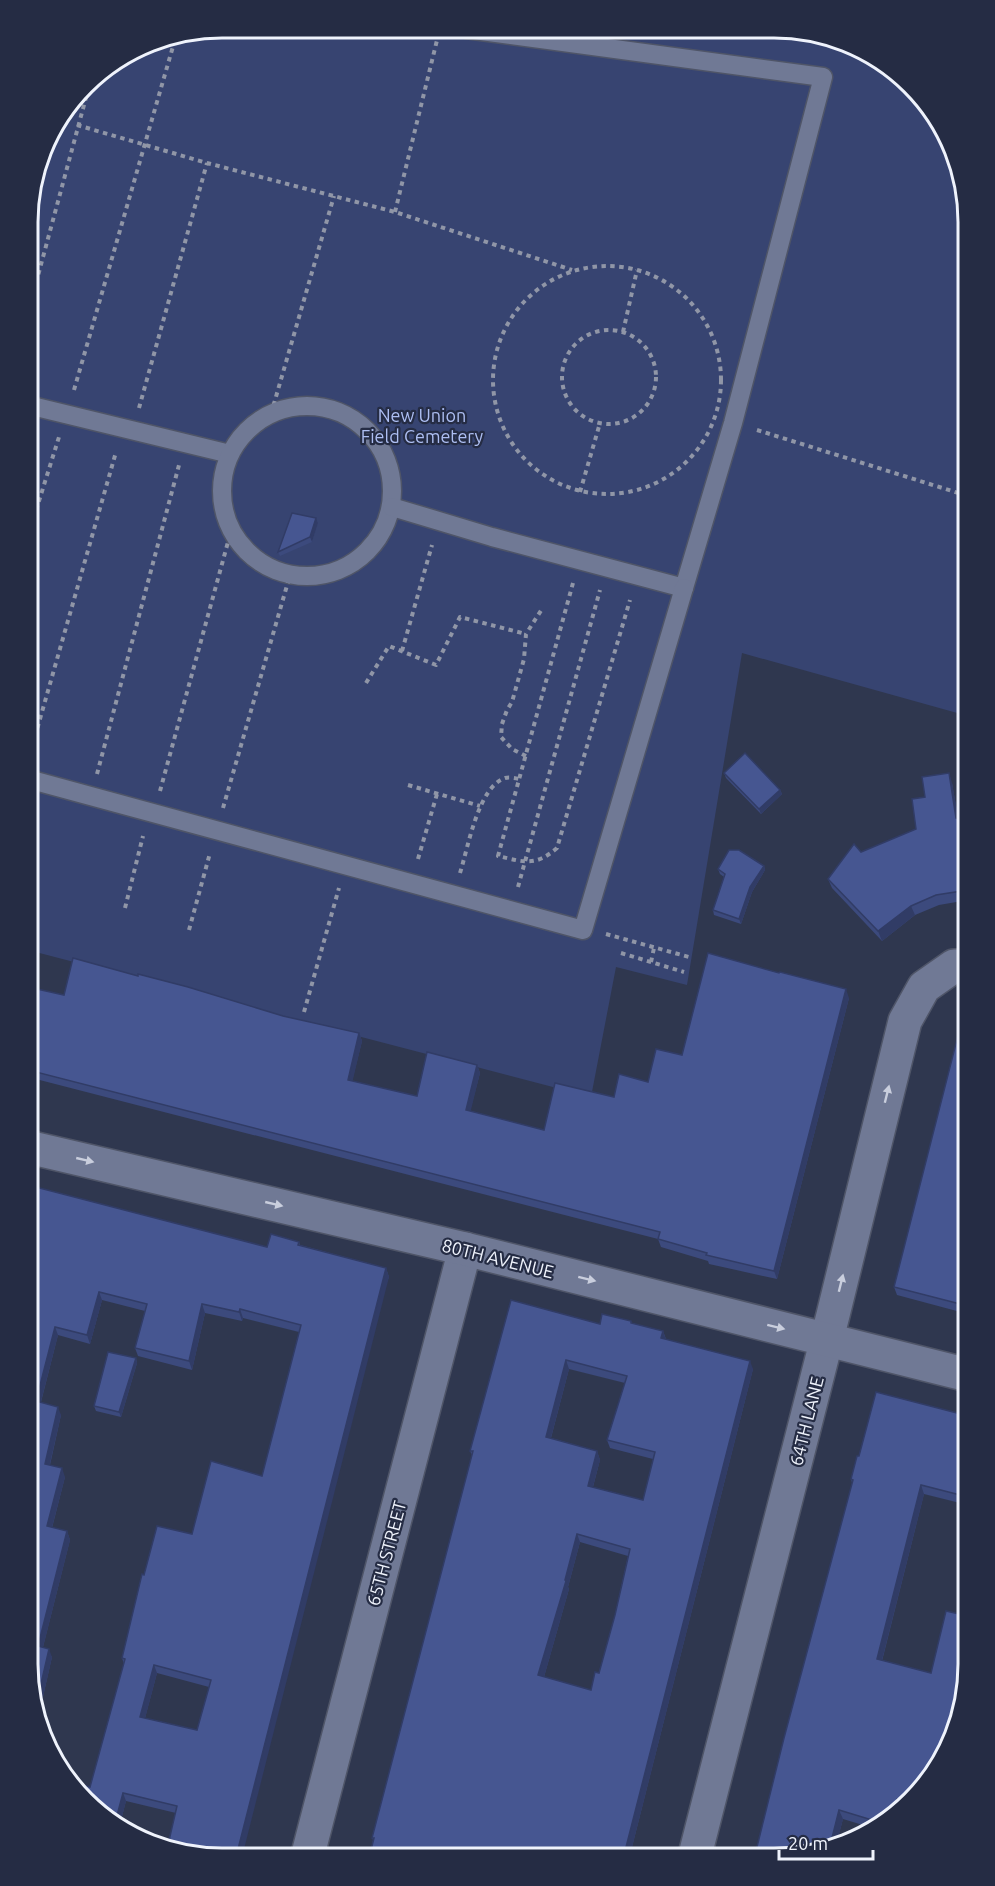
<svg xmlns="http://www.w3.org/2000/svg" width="995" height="1886" font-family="Ubuntu,sans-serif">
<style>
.green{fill:#374471}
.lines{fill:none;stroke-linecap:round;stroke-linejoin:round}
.service-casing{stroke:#4f5568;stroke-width:21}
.minor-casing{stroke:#4f5568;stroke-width:36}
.tertiary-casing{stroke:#4f5568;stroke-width:36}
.path{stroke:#9096a7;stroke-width:4;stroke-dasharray:4.5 4.5;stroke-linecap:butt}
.service{stroke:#707995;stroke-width:18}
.minor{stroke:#707995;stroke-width:33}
.tertiary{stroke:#707995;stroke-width:33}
.wall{fill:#3c4a7d;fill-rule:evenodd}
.shaded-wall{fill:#313c66}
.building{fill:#465691;stroke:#313c66;stroke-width:1.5;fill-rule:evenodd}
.oneway{fill:#c9cedd}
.labels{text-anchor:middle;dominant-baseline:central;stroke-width:4.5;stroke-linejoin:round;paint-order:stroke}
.park-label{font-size:18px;fill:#adbef2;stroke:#252c44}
.street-label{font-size:18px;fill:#eff3fc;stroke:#252c44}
.rim{fill:none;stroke:#eff3fc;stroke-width:3}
</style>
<rect width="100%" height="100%" fill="#2f374f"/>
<!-- green -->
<polygon class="green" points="222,27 811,31 902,75 958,159 968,222 968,716 742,653 687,985 616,967 591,1097 28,950 29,196 47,135 93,75 147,42"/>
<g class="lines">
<defs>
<g id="service">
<polyline points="28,405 230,454"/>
<circle cx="307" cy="491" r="85"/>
<polyline points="392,507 492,537 684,588 733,423 823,77 466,29"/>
<polyline points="28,779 583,930 684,588"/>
</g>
<g id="minor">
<polyline points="307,1858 465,1249"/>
<polyline points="694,1859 833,1315 905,1021 924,987 954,966 968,966"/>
</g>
<polyline id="tertiary" points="28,1147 465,1249 968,1375"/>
</defs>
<!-- service casing -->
<use href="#service" class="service-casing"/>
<!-- minor casing -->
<use href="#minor" class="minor-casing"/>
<!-- tertiary casing -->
<use href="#tertiary" class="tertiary-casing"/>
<!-- path -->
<g class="path">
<polyline points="77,125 207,163 395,212 572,270"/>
<polyline points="395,212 439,32"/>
<circle cx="607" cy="380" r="114"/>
<polyline points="29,309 91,79"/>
<circle cx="609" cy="377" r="47"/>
<polyline points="623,332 637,270"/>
<polyline points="74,390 176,36"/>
<polyline points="139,408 207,163"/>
<polyline points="271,414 334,196"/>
<polyline points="757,430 968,496"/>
<polyline points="580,492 600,423"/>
<polyline points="28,536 59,437"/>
<path d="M573,583L498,856C524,862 535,867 557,848L630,600"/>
<polyline points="402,651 432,545"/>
<polyline points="366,683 389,646 436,665 460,617 526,634"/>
<polyline points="30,754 116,452"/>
<polyline points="526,756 512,749 501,737 502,724 507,710 512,702 524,659 526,634 542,609"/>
<polyline points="97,774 179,465"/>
<polyline points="408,785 480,806"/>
<polyline points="160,791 231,531"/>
<polyline points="223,808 290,575"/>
<polyline points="418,859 437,794"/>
<path d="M460,873C468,848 478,787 505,778C509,777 515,778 519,779"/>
<polyline points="518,887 600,590"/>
<polyline points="125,908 143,836"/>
<polyline points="189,930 210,853"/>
<polyline points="606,934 689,957"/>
<polyline points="621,953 684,972"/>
<polyline points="651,962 654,948"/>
<polyline points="304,1012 339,888"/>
</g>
<!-- service -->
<use href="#service" class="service"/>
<!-- minor -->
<use href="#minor" class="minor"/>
<!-- tertiary -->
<use href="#tertiary" class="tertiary"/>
</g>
<!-- wall -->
<g class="wall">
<polygon points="316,518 318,523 312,542 280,556 278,552"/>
<polygon points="724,773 780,790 782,794 761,814 726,778"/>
<polygon points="952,783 958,818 968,819 968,900 939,905 915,915 882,941 832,888 828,879 861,852 916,829 925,797"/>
<polygon points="764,866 765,870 752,892 741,924 714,915 713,910 724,877 720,874 718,869"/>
<polygon points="138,976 283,1016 359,1033 362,1041 352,1081 417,1096 477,1065 480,1073 470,1111 544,1130 648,1082 682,1055 849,998 777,1279 709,1264 708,1261 661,1247 658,1239 28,1077 28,987 64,995"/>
<polygon points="968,1013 968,1314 897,1295 894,1287"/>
<path d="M28,1185L267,1247L299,1242L300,1245L386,1268L389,1277L176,1813L126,1801L119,1828L94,1811L90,1787L124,1664L122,1658L144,1575L262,1476L299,1332L243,1318L242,1321L205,1313L192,1370L138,1356L135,1348L145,1311L102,1300L90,1344L58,1335L41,1402L61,1415L50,1465L65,1477L52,1528L67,1531L70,1540L43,1647L52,1657L37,1723L27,1665ZM157,1673L209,1687L197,1730L145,1718Z"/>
<path d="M631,1321L632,1323L663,1331L666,1339L753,1369L629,1859L369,1858L373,1840L372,1838L472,1455L470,1451L600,1324ZM569,1369L625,1383L607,1440L610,1448L653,1459L643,1500L593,1487L600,1460L597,1451L551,1438ZM580,1542L628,1556L615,1615L599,1673L591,1690L544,1677L569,1589L568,1587Z"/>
<polygon points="136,1358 137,1363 121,1417 96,1411 94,1406"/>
<polygon points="968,1411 968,1505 924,1494 882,1661 928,1783 882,1826 876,1829 843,1819 835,1849 774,1859 852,1483 851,1479 859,1456 965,1415"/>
</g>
<!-- shaded-wall -->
<g class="shaded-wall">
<polygon points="316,518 318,523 312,542 310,537"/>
<polygon points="949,773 952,783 960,827 956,818"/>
<polygon points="780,790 782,794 761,814 759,809"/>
<polygon points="764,866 765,870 752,892 741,924 739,919 750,887"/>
<polygon points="911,906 915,915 882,941 878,931"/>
<polygon points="846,989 849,998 777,1279 774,1271"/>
<polygon points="359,1033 362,1041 351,1088 348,1080"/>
<polygon points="477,1065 480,1073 469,1118 466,1110"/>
<polygon points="386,1268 389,1277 242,1857 236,1857"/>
<polygon points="99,1292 102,1300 90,1344 87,1335"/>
<polygon points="202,1304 205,1313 192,1370 189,1361"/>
<polygon points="240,1309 243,1318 242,1321 239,1312"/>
<polygon points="55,1327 58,1335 39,1409 36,1401"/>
<polygon points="663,1331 666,1340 661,1338"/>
<polygon points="136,1358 137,1363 121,1417 119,1412"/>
<polygon points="566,1360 569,1369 549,1445 546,1437"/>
<polygon points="750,1361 753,1369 629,1859 623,1859"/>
<polygon points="58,1407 61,1415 48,1472 45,1464"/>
<polygon points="597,1451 600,1460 591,1494 588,1486"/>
<polygon points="62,1468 65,1477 50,1535 47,1526"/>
<polygon points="921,1485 924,1494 880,1668 877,1659"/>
<polygon points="67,1531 70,1540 41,1655 38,1646"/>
<polygon points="577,1534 580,1542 568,1587 569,1589 542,1684 538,1675"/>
<polygon points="49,1649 52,1657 37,1723 35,1710"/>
<polygon points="154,1665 157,1673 143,1726 140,1717"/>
<polygon points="123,1793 126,1801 119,1828 116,1826 115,1823"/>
<polygon points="897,1799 901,1808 892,1816"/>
<polygon points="839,1810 843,1819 835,1849 829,1850"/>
</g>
<!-- building -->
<g class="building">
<polygon points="292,513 316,518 310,537 278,552"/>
<polygon points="745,753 780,790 759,809 724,773"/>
<polygon points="949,773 956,818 968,819 968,890 936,895 911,906 878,931 828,879 854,844 861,852 916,829 912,799 925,797 922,777"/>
<polygon points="729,850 739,850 764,866 750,887 739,919 713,910 725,874 718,869"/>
<polygon points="708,953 779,973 780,972 846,989 774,1271 706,1255 707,1253 658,1239 660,1232 28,1070 28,987 64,995 73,958 138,976 138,974 188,987 283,1016 359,1033 348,1080 417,1096 427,1052 477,1065 466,1110 544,1130 555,1083 614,1097 619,1074 648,1082 656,1049 682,1055"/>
<polygon points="964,1012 968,1013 968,1272 965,1280 968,1281 968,1306 894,1287"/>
<path d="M28,1185L267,1247L271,1234L299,1242L298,1245L386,1268L236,1857H196L167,1849L177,1806L123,1793L115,1823L110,1822L94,1811L75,1783L90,1787L125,1659L122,1658L142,1574L144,1575L157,1526L192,1534L211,1461L262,1476L301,1325L240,1309L239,1312L202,1304L189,1361L135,1348L147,1304L99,1292L87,1335L55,1327L36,1401L58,1407L45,1464L62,1468L47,1526L67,1531L38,1646L49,1649L35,1710L27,1665ZM154,1665L211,1680L197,1730L140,1717Z"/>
<path d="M511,1300L600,1324L602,1314L631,1321V1323L663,1331L661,1338L750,1361L623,1859L369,1858L374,1838H372L473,1451H470ZM566,1360L627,1376L607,1440L655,1452L643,1500L588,1486L597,1451L546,1437ZM577,1534L630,1549L615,1615L599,1673L595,1672L591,1690L538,1675L566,1581L565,1580Z"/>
<polygon points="108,1352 136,1358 119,1412 94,1406"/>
<polygon points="876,1392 965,1415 966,1411 968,1411 968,1497 921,1485 877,1659 931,1673 946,1611 968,1616 968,1678 953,1739 928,1783 908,1801 897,1799 892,1816 885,1824 839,1810 829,1850 774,1859 754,1859 784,1738 853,1480 851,1479 857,1456 859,1456"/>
</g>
<!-- one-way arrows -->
<defs><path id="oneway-solid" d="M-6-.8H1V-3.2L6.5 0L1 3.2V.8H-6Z" transform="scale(1.5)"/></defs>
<g class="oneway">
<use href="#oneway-solid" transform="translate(887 1094) rotate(-76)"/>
<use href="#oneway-solid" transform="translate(85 1160) rotate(13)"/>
<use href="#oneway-solid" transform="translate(274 1204) rotate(13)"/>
<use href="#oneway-solid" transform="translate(587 1279) rotate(14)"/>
<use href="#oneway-solid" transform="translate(841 1283) rotate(-76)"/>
<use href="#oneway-solid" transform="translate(776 1327) rotate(14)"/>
</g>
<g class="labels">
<!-- park labels -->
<g class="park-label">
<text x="422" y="415">New Union<tspan x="422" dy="21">Field Cemetery</tspan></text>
</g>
<!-- street labels -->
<g class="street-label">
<text transform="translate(498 1258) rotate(14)">80TH AVENUE</text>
<text transform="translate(806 1421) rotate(-76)">64TH LANE</text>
<text transform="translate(386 1553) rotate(-75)">65TH STREET</text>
</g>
</g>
<!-- crop -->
<path d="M0 0H995V1886H0ZM222 38H774A184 184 0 0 1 958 222V1664A184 184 0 0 1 774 1848H222A184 184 0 0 1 38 1664V222A184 184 0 0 1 222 38Z" fill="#252c44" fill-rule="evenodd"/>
<path class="rim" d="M222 38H774A184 184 0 0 1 958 222V1664A184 184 0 0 1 774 1848H222A184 184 0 0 1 38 1664V222A184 184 0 0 1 222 38Z"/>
<!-- scale -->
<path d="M779 1850v9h94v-9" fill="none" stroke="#eff3fc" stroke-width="3"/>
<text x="788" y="1850" font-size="18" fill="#eff3fc" stroke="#252c44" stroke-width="4.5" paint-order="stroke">20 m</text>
</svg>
